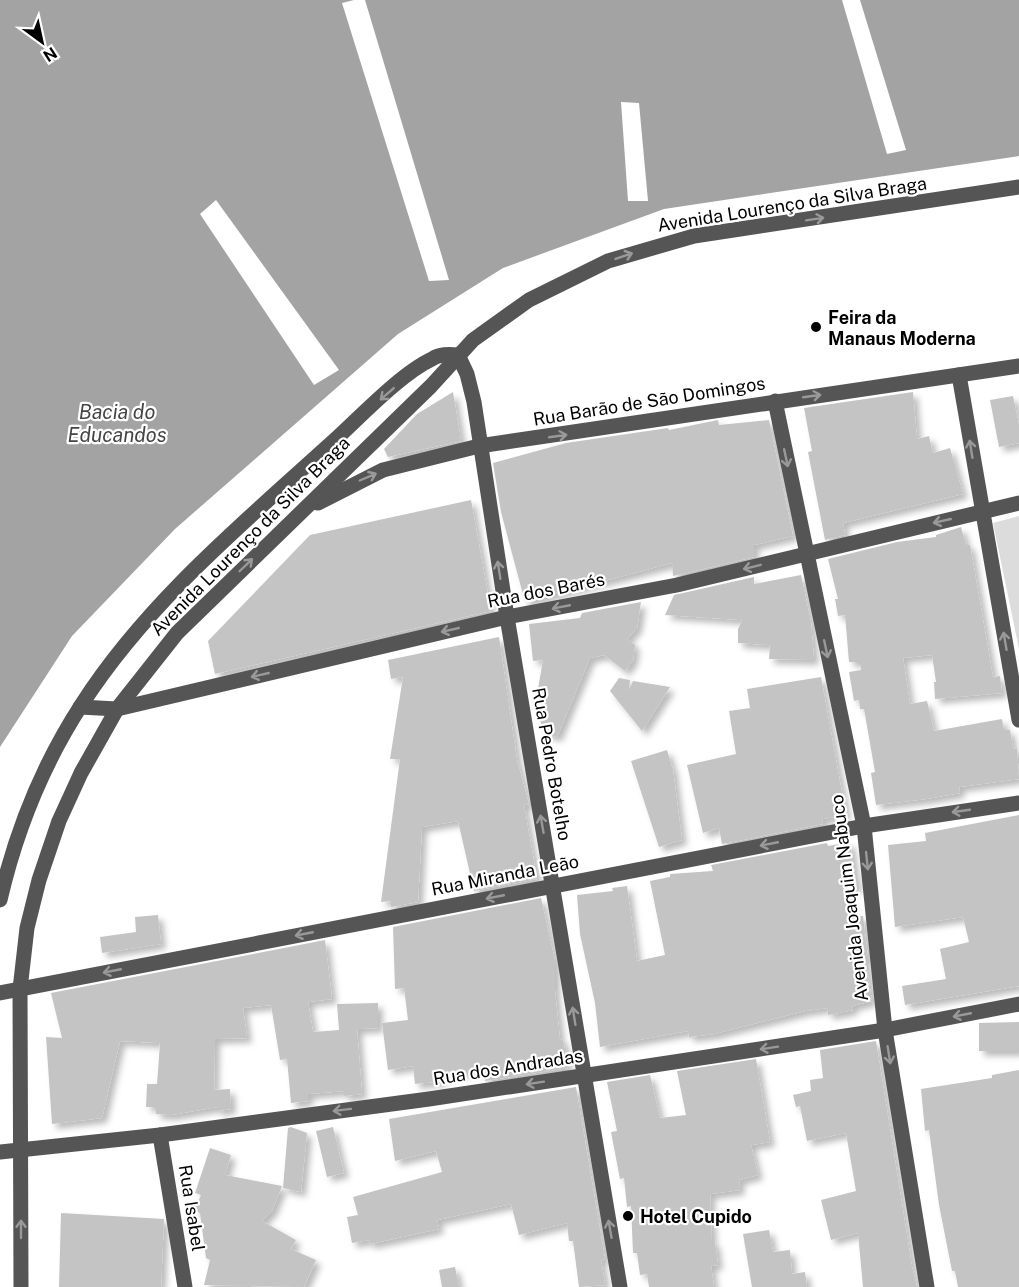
<svg xmlns="http://www.w3.org/2000/svg" width="1019" height="1287" font-family="'Public Sans',sans-serif">
<style>
.green{fill:#dcdcdc}
.water{fill:#a3a3a3}
.pier{fill:#fff}
.building{fill:#c4c4c4;filter:url(#shadow)}
.lines{fill:none;stroke-linecap:round;stroke-linejoin:round}
.minor{stroke:#555;stroke-width:15}
.oneway{stroke:#999}
.poi-dot{fill:#000;stroke:#fff;stroke-width:2}
.labels{text-anchor:middle;dominant-baseline:central;stroke-width:4.5;stroke-linejoin:round;paint-order:stroke}
.street-label{font-size:18px;fill:#000;stroke:#fff}
.poi-label{font-size:18px;font-weight:bold;fill:#000;stroke:#fff;text-anchor:start}
.water-label{font-size:20px;font-style:italic;fill:#444;stroke:#fff}
</style>
<defs>
<filter id="shadow"><feDropShadow dx="5" dy="5" stdDeviation="3" flood-color="#0004"/></filter>
</defs>
<rect width="100%" height="100%" fill="#fff"/>
<!-- green -->
<polygon class="green" points="1019,516 1019,649 993,523"/>
<!-- water -->
<polygon class="water" points="0,0 1019,0 1019,156 664,209 503,268 398,334 175,529 72,636 0,747"/>
<!-- pier -->
<g class="pier">
<polygon points="354,0 365,0 449,280 429,281 342,3"/>
<polygon points="842,0 860,0 906,150 887,154"/>
<polygon points="621,102 639,103 648,201 628,201"/>
<polygon points="216,200 339,370 314,385 200,214"/>
</g>
<!-- building -->
<g class="building">
<polygon points="453,392 461,441 388,457 384,449 417,414"/>
<polygon points="913,392 917,439 929,436 933,453 950,448 963,494 843,523 845,535 825,540 808,452 812,451 804,408"/>
<polygon points="1013,396 1019,425 1019,443 999,447 990,400"/>
<polygon points="718,420 719,425 769,420 793,536 754,545 754,557 673,576 672,563 525,602 501,512 493,463 566,443 668,428 669,430"/>
<polygon points="471,500 491,611 215,674 208,641 310,535"/>
<polygon points="961,527 966,545 970,545 993,677 1000,676 1002,693 935,699 934,682 936,682 932,655 903,658 910,704 927,701 934,731 1002,719 1004,730 1010,730 1013,749 1017,748 1019,779 959,787 960,793 926,799 876,805 871,773 875,772 864,709 860,709 859,700 854,701 849,672 861,670 861,662 849,662 845,615 838,616 835,599 838,599 828,559 897,542 936,537 936,535"/>
<polygon points="801,575 811,622 814,660 769,659 770,645 738,643 738,629 742,620 665,615 674,595 754,577 754,584"/>
<polygon points="641,602 637,628 627,639 635,645 633,660 625,671 604,655 590,658 557,737 543,733 536,700 543,660 533,661 529,624 580,618 582,613"/>
<polygon points="499,637 517,760 529,804 524,805 537,879 474,891 458,821 422,827 418,902 391,907 391,901 381,902 400,759 390,759 403,677 391,679 388,660"/>
<polygon points="821,677 846,815 822,819 823,824 722,844 719,828 703,833 687,765 736,754 729,711 750,708 747,689"/>
<polygon points="619,678 630,680 629,690 633,681 670,687 642,731 610,691"/>
<polygon points="667,750 673,770 682,840 659,847 631,761"/>
<polygon points="1019,815 1019,986 905,1005 902,986 946,979 940,949 969,942 963,917 895,927 888,845 926,841 925,833"/>
<polygon points="850,842 857,888 848,890 850,917 863,916 868,958 865,958 872,1001 852,1006 853,1010 828,1015 827,1008 805,1011 714,1034 689,1037 688,1031 600,1047 595,1003 580,934 577,895 613,891 612,888 627,886 637,961 665,955 650,881 670,877 670,874 713,871 711,865 827,843 828,846"/>
<polygon points="541,898 555,961 555,991 560,1040 563,1039 568,1068 485,1081 483,1070 442,1075 442,1081 415,1084 413,1066 388,1070 382,1023 408,1020 404,988 395,989 393,927"/>
<polygon points="158,915 161,944 102,953 100,937 136,932 135,917"/>
<polygon points="325,940 332,999 308,1002 313,1032 339,1030 337,1004 378,1003 378,1028 357,1029 362,1094 344,1096 344,1091 308,1094 308,1101 291,1103 287,1059 280,1060 271,1005 243,1008 247,1038 215,1039 214,1090 230,1089 231,1109 217,1111 217,1107 171,1115 156,1114 156,1107 146,1107 147,1084 157,1084 160,1043 120,1041 102,1118 52,1124 46,1037 62,1038 51,993"/>
<polygon points="1019,1022 1019,1051 979,1051 979,1023"/>
<polygon points="876,1041 912,1267 917,1287 863,1287 858,1233 831,1240 821,1200 856,1191 846,1133 807,1141 800,1106 796,1107 793,1095 811,1091 810,1080 823,1078 820,1050"/>
<polygon points="756,1059 770,1142 751,1145 758,1175 739,1180 740,1190 710,1194 712,1242 715,1242 718,1265 711,1266 714,1287 649,1287 647,1274 640,1275 637,1253 633,1253 631,1206 627,1207 624,1178 620,1179 611,1132 617,1131 607,1082 650,1075 660,1118 686,1115 677,1071"/>
<polygon points="1019,1070 1019,1287 958,1287 955,1271 952,1271 939,1205 929,1130 925,1131 921,1089 992,1078 992,1075"/>
<polygon points="576,1087 605,1259 601,1260 605,1285 579,1287 573,1241 569,1241 567,1223 519,1235 511,1204 437,1220 439,1229 370,1244 369,1240 352,1243 347,1217 358,1215 353,1197 442,1172 436,1151 395,1161 389,1119"/>
<polygon points="291,1127 307,1133 301,1192 283,1188 288,1128"/>
<polygon points="333,1127 344,1173 327,1177 316,1131"/>
<polygon points="210,1148 231,1155 225,1175 282,1186 272,1211 262,1221 296,1240 291,1249 316,1260 304,1287 204,1285 210,1260 206,1258 200,1213 194,1211 201,1195 195,1193"/>
<polygon points="61,1213 164,1219 161,1287 59,1287"/>
<polygon points="769,1230 773,1252 790,1250 792,1274 805,1272 807,1287 752,1287 743,1234"/>
<polygon points="455,1267 459,1287 442,1287 439,1270"/>
</g>
<g class="lines">
<!-- minor -->
<g class="minor">
<polyline points="458,355 467,374 474,402 507,617 620,1287"/>
<polyline points="959,375 1019,720"/>
<polyline points="775,401 864,826 885,1030 927,1287"/>
<polyline points="318,503 383,470 479,446 1019,366"/>
<polyline points="80,707 117,709 507,617 677,585 1019,503"/>
<path d="M0,900C16,831 43,764 82,704C148,601 248,519 338,437C363,414 402,373 432,359C440,354 448,354 458,355"/>
<polyline points="0,993 864,826 1019,803"/>
<polyline points="160,1135 185,1287"/>
<polyline points="0,1152 160,1135 429,1099 885,1030 1019,1004"/>
<polyline points="21,1287 20,989 27,928 39,880 59,821 81,773 117,709 177,633 431,386 473,340 529,300 608,261 694,236 1019,187"/>
</g>
</g>
<!-- one-way arrows -->
<defs><path id="oneway-shaft" d="M-6 0H5M1.5-3L5.5 0L1.5 3" fill="none" stroke-width="1.6" stroke-linecap="round" stroke-linejoin="round" transform="scale(1.5)"/></defs>
<g class="oneway">
<use href="#oneway-shaft" transform="translate(815 219) rotate(-9)"/>
<use href="#oneway-shaft" transform="translate(624 256) rotate(-19)"/>
<use href="#oneway-shaft" transform="translate(387 394) rotate(139)"/>
<use href="#oneway-shaft" transform="translate(812 396) rotate(-8)"/>
<use href="#oneway-shaft" transform="translate(558 436) rotate(-8)"/>
<use href="#oneway-shaft" transform="translate(971 449) rotate(-99)"/>
<use href="#oneway-shaft" transform="translate(786 458) rotate(78)"/>
<use href="#oneway-shaft" transform="translate(368 477) rotate(-23)"/>
<use href="#oneway-shaft" transform="translate(942 521) rotate(167)"/>
<use href="#oneway-shaft" transform="translate(246 565) rotate(-44)"/>
<use href="#oneway-shaft" transform="translate(752 567) rotate(166)"/>
<use href="#oneway-shaft" transform="translate(499 570) rotate(-99)"/>
<use href="#oneway-shaft" transform="translate(561 607) rotate(169)"/>
<use href="#oneway-shaft" transform="translate(450 630) rotate(167)"/>
<use href="#oneway-shaft" transform="translate(1005 641) rotate(-100)"/>
<use href="#oneway-shaft" transform="translate(826 649) rotate(78)"/>
<use href="#oneway-shaft" transform="translate(260 675) rotate(167)"/>
<use href="#oneway-shaft" transform="translate(961 811) rotate(172)"/>
<use href="#oneway-shaft" transform="translate(542 824) rotate(-100)"/>
<use href="#oneway-shaft" transform="translate(769 844) rotate(169)"/>
<use href="#oneway-shaft" transform="translate(867 861) rotate(84)"/>
<use href="#oneway-shaft" transform="translate(495 897) rotate(169)"/>
<use href="#oneway-shaft" transform="translate(304 934) rotate(169)"/>
<use href="#oneway-shaft" transform="translate(112 971) rotate(169)"/>
<use href="#oneway-shaft" transform="translate(962 1015) rotate(169)"/>
<use href="#oneway-shaft" transform="translate(574 1016) rotate(-99)"/>
<use href="#oneway-shaft" transform="translate(769 1048) rotate(171)"/>
<use href="#oneway-shaft" transform="translate(889 1055) rotate(81)"/>
<use href="#oneway-shaft" transform="translate(535 1083) rotate(171)"/>
<use href="#oneway-shaft" transform="translate(342 1110) rotate(173)"/>
<use href="#oneway-shaft" transform="translate(21 1229) rotate(-90)"/>
<use href="#oneway-shaft" transform="translate(610 1229) rotate(-100)"/>
</g>
<!-- markers -->
<g class="poi-dot">
<circle cx="816" cy="327" r="6"/>
<circle cx="628" cy="1216" r="6"/>
</g>
<g class="labels">
<!-- street labels -->
<g class="street-label">
<text transform="translate(792 204) rotate(-9)">Avenida Lourenço da Silva Braga</text>
<text transform="translate(649 401) rotate(-9)">Rua Barão de São Domingos</text>
<text transform="translate(250 536) rotate(-45)">Avenida Lourenço da Silva Braga</text>
<text transform="translate(546 590) rotate(-11)">Rua dos Barés</text>
<text transform="translate(552 764) rotate(80)">Rua Pedro Botelho</text>
<text transform="translate(505 875) rotate(-11)">Rua Miranda Leão</text>
<text transform="translate(849 898) rotate(-97)">Avenida Joaquim Nabuco</text>
<text transform="translate(508 1067) rotate(-9)">Rua dos Andradas</text>
<text transform="translate(192 1208) rotate(81)">Rua Isabel</text>
</g>
<!-- poi labels -->
<g class="poi-label">
<text x="828" y="317">Feira da<tspan x="828" dy="21">Manaus Moderna</tspan></text>
<text x="640" y="1216">Hotel Cupido</text>
</g>
<!-- water labels -->
<g class="water-label">
<text x="117" y="412">Bacia do<tspan x="117" dy="23">Educandos</tspan></text>
</g>
</g>
<!-- north arrow -->
<g transform="translate(42 42) rotate(147)" stroke="#ffffff" stroke-width="4.5" paint-order="stroke">
<path d="M0-4.5L10 22L0 15L-10 22Z" fill="#000000"/>
<text y="-9" font-size="16" font-weight="bold" text-anchor="middle" fill="#000000">N</text>
</g>
</svg>
